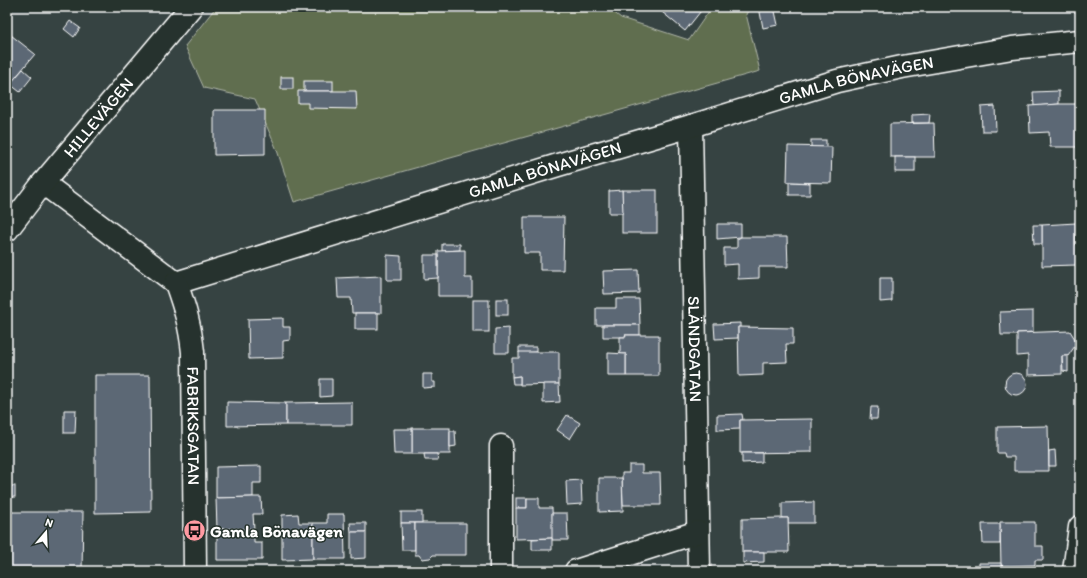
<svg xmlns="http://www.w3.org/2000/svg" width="1087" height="578" font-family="Itim,sans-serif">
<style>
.green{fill:#606e50;stroke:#b0b6a8}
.building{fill:#5c6774;stroke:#fff}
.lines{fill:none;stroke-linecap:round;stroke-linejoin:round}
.minor-casing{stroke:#fff;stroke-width:25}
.minor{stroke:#26332d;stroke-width:22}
.labels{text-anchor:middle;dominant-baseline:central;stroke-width:3;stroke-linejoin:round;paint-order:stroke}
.street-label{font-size:17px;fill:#fff;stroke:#26332d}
.poi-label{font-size:17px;font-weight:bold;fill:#fff;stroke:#26332d;text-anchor:start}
</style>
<rect width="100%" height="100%" fill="#364342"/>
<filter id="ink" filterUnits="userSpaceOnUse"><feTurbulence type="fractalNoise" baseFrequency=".025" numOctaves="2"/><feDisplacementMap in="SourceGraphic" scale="8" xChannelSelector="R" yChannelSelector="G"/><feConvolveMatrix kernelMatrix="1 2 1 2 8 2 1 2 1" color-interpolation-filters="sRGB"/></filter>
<g filter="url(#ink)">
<!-- green -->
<polygon class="green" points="216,7 607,7 621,18 689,40 712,7 751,7 746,14 760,71 294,202 277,150 255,99 204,88 185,46"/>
<!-- building -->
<g class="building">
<polygon points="665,7 704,7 685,31 662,12"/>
<polygon points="759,7 774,7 778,25 763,28"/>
<polygon points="70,21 80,28 74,37 64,29"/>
<polygon points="7,32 35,54 10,84 7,81"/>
<polygon points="23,69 32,77 20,92 10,84"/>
<rect x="281" y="77" width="12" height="12"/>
<rect x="304" y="81" width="29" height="10"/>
<polygon points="298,91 356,91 357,109 308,108 308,103 298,103"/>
<polygon points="1059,91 1059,104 1034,106 1033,92"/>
<polygon points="1059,104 1080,104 1080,147 1050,147 1049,132 1030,133 1029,106"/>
<polygon points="995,106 996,131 982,131 981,107"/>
<polygon points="214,110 265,110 265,154 214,155"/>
<polygon points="930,114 929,123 912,123 912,115"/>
<polygon points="934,123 935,157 890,157 890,124"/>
<rect x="811" y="140" width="15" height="7"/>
<polygon points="788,146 832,147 831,183 787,182"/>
<rect x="895" y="157" width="20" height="15"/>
<polygon points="789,182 810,183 810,195 789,195"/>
<rect x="622" y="190" width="35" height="43"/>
<polygon points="622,190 623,213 609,213 609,191"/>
<polygon points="524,217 564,217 563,270 540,270 540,253 524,253"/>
<polygon points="1076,223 1076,245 1080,245 1080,263 1076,262 1076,265 1042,266 1042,225"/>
<polygon points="717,224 741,224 741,237 717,239"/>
<polygon points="1033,225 1042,225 1042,244 1034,244"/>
<polygon points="741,237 787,237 788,267 759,267 759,278 738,279 738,264 724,265 724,248 737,248 737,239"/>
<polygon points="442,244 460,244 460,250 442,251"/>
<polygon points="465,250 465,278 472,278 472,296 438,296 438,251"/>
<polygon points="387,255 401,256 401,280 387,280"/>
<polygon points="424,255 438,255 438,278 424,279"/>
<polygon points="638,270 639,293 604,294 603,271"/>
<polygon points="381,276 381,313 352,313 351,298 338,298 337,278"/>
<polygon points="880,278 892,278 892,301 880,302"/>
<rect x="496" y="299" width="12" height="16"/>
<polygon points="616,299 639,299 640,325 596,325 596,308 616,308"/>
<rect x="473" y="300" width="16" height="32"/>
<polygon points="1033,311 1033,332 1017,333 1017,335 1001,335 1000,312"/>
<rect x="355" y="313" width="23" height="16"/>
<polygon points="283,318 283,327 290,327 290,340 283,341 283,358 249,359 248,319"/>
<polygon points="740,323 740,328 738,327 738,338 715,339 714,324"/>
<polygon points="603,325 640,325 640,335 625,335 626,337 603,337"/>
<polygon points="738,327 793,328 793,344 786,344 787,362 763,363 763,375 739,376"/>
<polygon points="509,328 509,353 495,353 495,329"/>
<polygon points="1070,331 1075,339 1075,346 1068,356 1062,356 1062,374 1028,375 1028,355 1017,356 1017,333"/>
<polygon points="625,335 659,335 659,376 626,376 626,354 620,354 620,337 626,337"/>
<polygon points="519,347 536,347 536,352 519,353"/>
<polygon points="519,352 559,352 559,384 520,385 520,376 512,377 512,358 519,358"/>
<polygon points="608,353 626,354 626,376 608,376"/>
<polygon points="1062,356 1068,356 1068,372 1063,371"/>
<circle cx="1016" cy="384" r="11"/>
<polygon points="423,374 432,374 432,382 435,382 435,387 423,388"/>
<polygon points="95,375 150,375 151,512 95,513"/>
<polygon points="520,376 520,384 513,384 512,377"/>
<polygon points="320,379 332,379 332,396 320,397"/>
<polygon points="543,384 559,384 560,402 543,403"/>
<polygon points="227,402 286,403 286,425 227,426"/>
<polygon points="352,402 352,425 286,425 286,403"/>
<polygon points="871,407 878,407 877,419 870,419"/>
<polygon points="64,410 76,410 75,433 64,433"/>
<polygon points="742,414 743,420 740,420 740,429 717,430 717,415"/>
<polygon points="567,415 580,423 570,439 557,430"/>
<polygon points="812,419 812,452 740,453 740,420"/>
<polygon points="1048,426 1049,471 1014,471 1014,457 1005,457 1004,453 997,453 997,427"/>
<rect x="412" y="428" width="38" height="26"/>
<polygon points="393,429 412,429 412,454 394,454"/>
<polygon points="450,431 455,431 456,446 450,447"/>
<polygon points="1055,450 1056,466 1049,466 1049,451"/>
<polygon points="742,453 762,453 762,462 742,463"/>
<polygon points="424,454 437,454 438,460 425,460"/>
<polygon points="629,465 642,465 642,473 660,473 661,505 623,505 622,473 629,473"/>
<polygon points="261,466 261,483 253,483 253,497 216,498 216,467"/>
<polygon points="599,478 622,478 623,511 599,512"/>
<polygon points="581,480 582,504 567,505 566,481"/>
<rect x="7" y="486" width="8" height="11"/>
<polygon points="253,497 261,497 262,514 253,514 254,529 217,529 216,498"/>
<rect x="516" y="498" width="11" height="10"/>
<polygon points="527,498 539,498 539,508 552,508 553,538 516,539 516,508 527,508"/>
<polygon points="814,502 814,523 788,523 788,518 782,518 782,503"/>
<polygon points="7,512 83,512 82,571 7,571"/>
<rect x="401" y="512" width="21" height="11"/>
<polygon points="552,513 567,513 568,540 552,540"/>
<polygon points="298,514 299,523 313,523 313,559 282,560 282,515"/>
<polygon points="327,514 344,514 345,559 313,559 313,523 327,523"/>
<polygon points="782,518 788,518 789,552 742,552 742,519"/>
<polygon points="1000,522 1035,522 1035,546 1043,546 1043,560 1035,560 1035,565 1001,566"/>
<polygon points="350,523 366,523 366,532 351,532"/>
<polygon points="401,523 415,523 415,550 402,550"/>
<polygon points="415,523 466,523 466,555 433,555 430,558 422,559 419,555 415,555"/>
<polygon points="982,524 1000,524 1000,544 983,544"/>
<polygon points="217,529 254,529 254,543 262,543 262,560 217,560"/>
<polygon points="351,532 366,532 366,558 351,559"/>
<polygon points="552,538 552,550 532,550 532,539"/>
<polygon points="743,552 764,552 764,562 743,563"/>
<polygon points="979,563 1001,563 1001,566 1009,566 1009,571 979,571"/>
</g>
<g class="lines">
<defs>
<g id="minor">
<path id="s1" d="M691,126L699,571"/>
<polyline points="43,183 176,283"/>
<path id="s2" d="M7,230L43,183L191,7"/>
<path id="s3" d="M176,283L558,165L691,126L837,81L902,67L1012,48L1080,41"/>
<path id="s4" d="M176,283C185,308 190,325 193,352L195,571"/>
<polyline points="501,571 501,446"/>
<polyline points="576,571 698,532"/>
<polyline points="1074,571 1080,527"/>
</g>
</defs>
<!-- minor casing -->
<use href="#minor" class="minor-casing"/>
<!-- minor -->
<use href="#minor" class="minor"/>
</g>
</g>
<!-- icons -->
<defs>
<symbol id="bus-disc" viewBox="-11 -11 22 22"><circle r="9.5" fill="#ff9aa2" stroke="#26332d"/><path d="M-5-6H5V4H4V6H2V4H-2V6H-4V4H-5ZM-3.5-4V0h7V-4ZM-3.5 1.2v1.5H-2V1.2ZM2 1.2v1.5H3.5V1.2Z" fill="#111"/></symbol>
</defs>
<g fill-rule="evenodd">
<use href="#bus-disc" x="182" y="518" width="25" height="25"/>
</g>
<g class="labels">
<!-- street labels -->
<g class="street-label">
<text stroke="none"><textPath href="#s3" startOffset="710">GAMLA BÖNAVÄGEN</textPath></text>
<text stroke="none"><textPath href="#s2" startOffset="145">HILLEVÄGEN</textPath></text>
<text stroke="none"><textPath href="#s3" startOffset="386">GAMLA BÖNAVÄGEN</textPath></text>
<text stroke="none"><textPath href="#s1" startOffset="223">SLÄNDGATAN</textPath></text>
<text stroke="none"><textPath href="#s4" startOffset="145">FABRIKSGATAN</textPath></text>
</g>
<!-- poi labels -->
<g class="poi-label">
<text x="210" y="531">Gamla Bönavägen</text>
</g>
</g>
<!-- margin -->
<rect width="1087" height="578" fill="none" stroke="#26332d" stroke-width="24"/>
<rect x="12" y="12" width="1063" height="554" fill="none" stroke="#fff" stroke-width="1.5" filter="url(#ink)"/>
<!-- north arrow -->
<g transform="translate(46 532) rotate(19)" stroke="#26332d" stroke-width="3" paint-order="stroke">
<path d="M0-3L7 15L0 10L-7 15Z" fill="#ffffff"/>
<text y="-6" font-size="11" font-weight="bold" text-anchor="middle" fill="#ffffff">N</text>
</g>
</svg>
